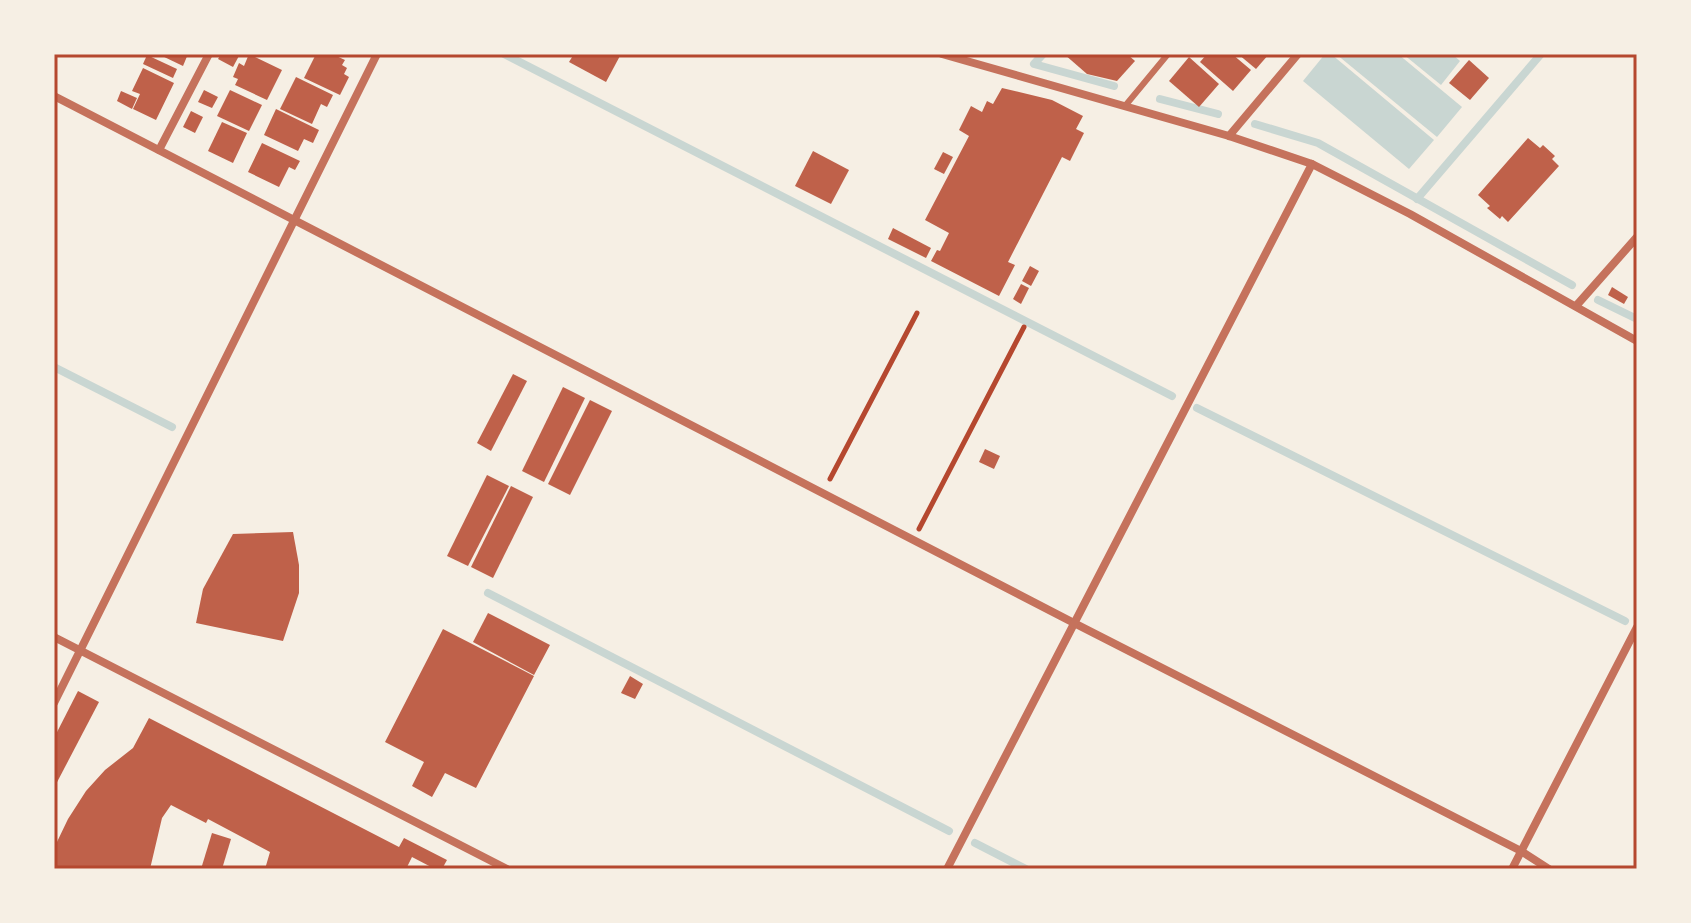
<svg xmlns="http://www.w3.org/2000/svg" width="1691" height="923" font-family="'Golos Text',sans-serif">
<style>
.water{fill:#c9d6d2}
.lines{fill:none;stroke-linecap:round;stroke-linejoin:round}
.stream{stroke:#c9d6d2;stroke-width:8}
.building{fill:#bf614a}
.path{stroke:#b5482f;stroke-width:5}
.service{stroke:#c5725c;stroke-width:6}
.minor{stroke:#c5725c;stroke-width:8}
.neatline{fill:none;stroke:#b5482f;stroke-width:3}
</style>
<rect width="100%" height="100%" fill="#f6efe4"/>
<!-- water -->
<g class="water">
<polygon points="1325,54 1331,54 1434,140 1409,169 1303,81"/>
<polygon points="1336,54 1398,54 1462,107 1437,137"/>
<polygon points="1403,54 1452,54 1460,61 1441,85"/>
</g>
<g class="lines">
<!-- stream -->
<g class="stream">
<polyline points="504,54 1172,396"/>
<polyline points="1043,54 1034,64 1114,86"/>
<polyline points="1160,99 1218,114"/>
<polyline points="1255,124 1318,143 1572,285"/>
<polyline points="1417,199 1541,54"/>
<polyline points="1598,300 1637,319"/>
<polyline points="54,367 172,427"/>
<polyline points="1197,408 1625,621"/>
<polyline points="488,593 949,831"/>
<polyline points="975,843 1026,869"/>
</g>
</g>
<!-- building -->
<g class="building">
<polygon points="158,54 188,54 183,66"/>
<polygon points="221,54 240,54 233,67 218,59"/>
<polygon points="249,54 282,70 267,100 235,85 238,79 233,77 239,63 244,66"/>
<polygon points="316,54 332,54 345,60 342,65 347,68 344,74 349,77 340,95 304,78"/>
<polygon points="574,54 621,54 606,82 569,62"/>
<polygon points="1064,54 1127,54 1135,61 1117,81 1087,74"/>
<polygon points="1207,54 1232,54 1251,70 1233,91 1200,62"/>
<polygon points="1238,54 1269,54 1256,69"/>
<polygon points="147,55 177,69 173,78 143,64"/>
<polygon points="1189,57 1219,84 1199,107 1169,81"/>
<polygon points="1469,60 1489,78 1470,100 1449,83"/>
<polygon points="143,68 174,83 156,120 133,109 140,94 132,91"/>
<polygon points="296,77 333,95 327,107 321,104 312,124 280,109"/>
<polygon points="1002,88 1052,100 1083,116 1076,129 1084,133 1070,161 1062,157 1008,262 1015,265 999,296 931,261 937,250 940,251 949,233 925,220 969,136 959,130 971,106 982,112 987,101 993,104"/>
<polygon points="204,90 218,97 212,108 198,102"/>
<polygon points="230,90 262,105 249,131 217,116"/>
<polygon points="121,91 137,98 132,109 117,101"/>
<polygon points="276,109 319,130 313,143 304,139 298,151 264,135"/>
<polygon points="191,111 203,117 195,133 183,127"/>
<polygon points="222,122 247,133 233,163 208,151"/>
<polygon points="1528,138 1540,148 1543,145 1555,156 1552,159 1559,166 1508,222 1502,216 1500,219 1487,208 1490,206 1478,195"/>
<polygon points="262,143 300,161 295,170 289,167 279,187 248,172"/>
<polygon points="813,151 849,170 831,204 795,186"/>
<polygon points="943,152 953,157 944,174 934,169"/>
<polygon points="893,228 931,248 926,258 888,239"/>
<polygon points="1030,266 1039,271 1031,286 1022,281"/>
<polygon points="1021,284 1029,288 1021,304 1013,299"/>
<polygon points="1612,287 1628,297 1624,304 1608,295"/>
<polygon points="513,374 527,381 491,451 477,443"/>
<polygon points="563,387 585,398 544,482 522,471"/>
<polygon points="590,400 612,411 570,495 548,484"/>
<polygon points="985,449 1000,456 994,469 979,462"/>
<polygon points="487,475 509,486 468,566 447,556"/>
<polygon points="511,486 533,497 493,578 471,567"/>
<polygon points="293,532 299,565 299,593 283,641 196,623 203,589 233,534"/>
<polygon points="488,613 550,645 534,675 473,642"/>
<polygon points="443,629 534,676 476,788 445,773 432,797 412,786 424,762 385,742"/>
<polygon points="630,676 643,684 635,699 621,693"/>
<polygon points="78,691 99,702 54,788 54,738"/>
<polygon points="149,718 399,847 404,838 447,860 442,869 435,869 412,857 406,869 265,869 270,852 208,819 206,823 171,805 162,818 150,869 54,869 56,844 68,819 86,791 105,770 133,748"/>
<polygon points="212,833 231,839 222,869 201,869"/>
</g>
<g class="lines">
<!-- path -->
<g class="path">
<polyline points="830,479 917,313"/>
<polyline points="919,529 1024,327"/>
</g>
<!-- service -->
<polyline class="service" points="1125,106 1168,54"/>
<!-- minor -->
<g class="minor">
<polyline points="942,54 1229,136 1312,164 1410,214 1637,341"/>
<polyline points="54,96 1074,623 1521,851 1549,869"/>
<polyline points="1229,136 1298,54"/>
<polyline points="159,150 209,54"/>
<polyline points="1576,306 1637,237"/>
<polyline points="54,637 507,869"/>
<polyline points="54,703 377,54"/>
<polyline points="947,869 1312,164"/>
<polyline points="1512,869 1637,627"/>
</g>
</g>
<!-- border -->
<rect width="1691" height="923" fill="none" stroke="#f6efe4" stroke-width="112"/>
<rect x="56" y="56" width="1579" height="811" class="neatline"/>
</svg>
